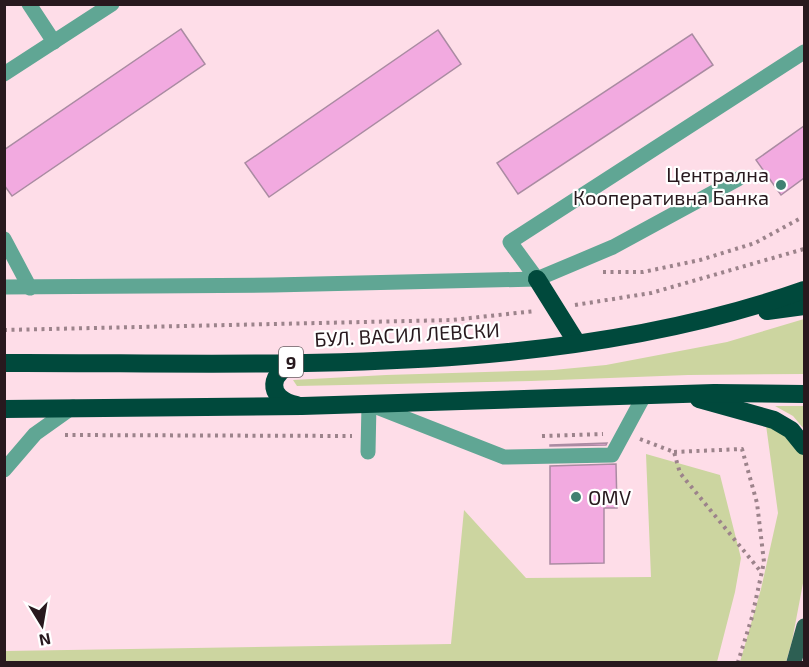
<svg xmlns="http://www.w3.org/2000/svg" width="809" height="667" font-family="'Exo 2',sans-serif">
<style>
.green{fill:#ccd5a0}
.building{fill:#f2aae0;stroke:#aa8ba2;stroke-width:1.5}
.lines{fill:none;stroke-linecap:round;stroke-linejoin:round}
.path{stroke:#9c838b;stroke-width:4;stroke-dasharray:3 4.5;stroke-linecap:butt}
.minor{stroke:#60a694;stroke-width:15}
.major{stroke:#2d5f53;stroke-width:15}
.highway{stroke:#00493c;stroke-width:18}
.poi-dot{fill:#408172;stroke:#fff;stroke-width:2}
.labels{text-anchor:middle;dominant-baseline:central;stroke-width:4.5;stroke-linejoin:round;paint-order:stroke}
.shield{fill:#fff;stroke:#685e62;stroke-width:1.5}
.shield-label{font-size:18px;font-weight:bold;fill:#28191e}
.poi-label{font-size:20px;fill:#28191e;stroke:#fff;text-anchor:end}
.street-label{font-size:20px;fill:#28191e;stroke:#fff}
</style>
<rect width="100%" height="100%" fill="#fedde8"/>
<!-- green -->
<g class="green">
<polygon points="804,319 804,374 688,375 531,381 297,386 293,380 386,375 553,370 606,365 727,342"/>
<polygon points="775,406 804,406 804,429 793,416"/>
<polygon points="766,425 787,435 804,456 804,578 792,641 786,662 740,662 761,589 778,513"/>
<polygon points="646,454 720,475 741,558 735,592 717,662 5,662 5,651 451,644 464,510 526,578 651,577"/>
</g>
<!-- building -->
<g class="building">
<polygon points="181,29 205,64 12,196 4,185 4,150"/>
<polygon points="438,30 461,64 269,197 245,163"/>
<polygon points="692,34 713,65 518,194 497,163"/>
<polygon points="804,126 804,178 781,195 756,160"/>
<polygon points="607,443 606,445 550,446 550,445"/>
<polygon points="616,464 617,508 604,508 604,563 550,564 550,466"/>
</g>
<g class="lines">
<!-- path -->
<g class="path">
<polyline points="603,272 643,272 700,260 755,243 799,219"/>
<polyline points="575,305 651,293 804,249"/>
<polyline points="4,330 452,320 535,311"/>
<polyline points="65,435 352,436"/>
<polyline points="542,436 603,434"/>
<polyline points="640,439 674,452 680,473 762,573"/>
<polyline points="674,452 742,449 757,503 764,562 752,617 738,662"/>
</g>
<!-- minor -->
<g class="minor">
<polyline points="29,4 54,42"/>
<polyline points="4,74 112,4"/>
<polyline points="4,239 30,288"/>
<polyline points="537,279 510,242 804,52"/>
<polyline points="4,287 273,285 537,279 613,247 738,179"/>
<polyline points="368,452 369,404 504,457 612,455 645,394"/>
<polyline points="4,470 35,434 73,407"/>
</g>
<!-- major -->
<polyline class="major" points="794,662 804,626"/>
<!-- highway -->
<g class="highway">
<polyline points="537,279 577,343"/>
<polyline points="767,311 804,306"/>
<path d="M4,363C269,362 552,379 804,290"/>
<polyline points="699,399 774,420 791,430 804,446"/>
<path d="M297,405C265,399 268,370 298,363"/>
<polyline points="4,409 302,406 714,393 804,394"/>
</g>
</g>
<!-- markers -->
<g class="poi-dot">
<circle cx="781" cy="185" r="6"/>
<circle cx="576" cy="497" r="6"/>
</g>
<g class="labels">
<!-- shield labels -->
<rect class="shield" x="279" y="347" width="24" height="30" rx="4.5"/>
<g class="shield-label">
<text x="291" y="362">9</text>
</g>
<!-- poi labels -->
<g class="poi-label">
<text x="769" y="174">Централна<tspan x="769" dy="23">Кооперативна Банка</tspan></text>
<text x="588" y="497" text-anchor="start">OMV</text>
</g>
<!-- street labels -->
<g class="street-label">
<text transform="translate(407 334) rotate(-3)">БУЛ. ВАСИЛ ЛЕВСКИ</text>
</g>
</g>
<!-- border -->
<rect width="809" height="667" fill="none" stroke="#28191e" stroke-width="12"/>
<!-- north arrow -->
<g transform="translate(42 625) rotate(169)" stroke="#ffffff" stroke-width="4.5" paint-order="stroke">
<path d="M0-4.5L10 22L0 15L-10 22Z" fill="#28191e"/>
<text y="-9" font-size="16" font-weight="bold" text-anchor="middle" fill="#28191e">N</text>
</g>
</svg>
